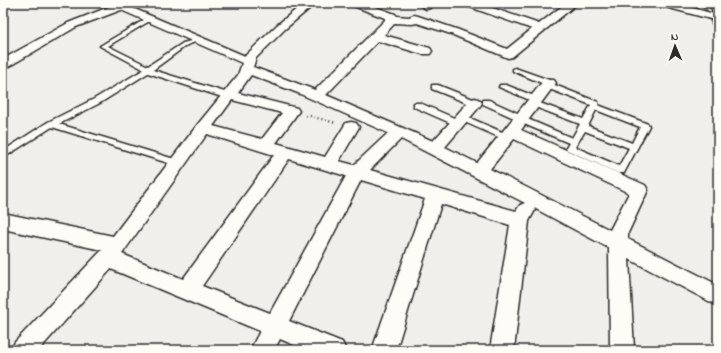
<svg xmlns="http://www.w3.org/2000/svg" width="721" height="353" font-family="'Indie Flower',sans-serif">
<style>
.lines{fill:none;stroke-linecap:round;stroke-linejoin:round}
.stream{fill:#777775;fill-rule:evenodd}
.service-casing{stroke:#2b2b2b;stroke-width:3}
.minor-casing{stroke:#2b2b2b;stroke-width:3}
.path{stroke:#2b2b2b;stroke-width:2.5;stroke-dasharray:1 3;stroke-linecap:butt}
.service{fill:#fdfcf7;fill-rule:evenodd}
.minor{fill:#fdfcf7;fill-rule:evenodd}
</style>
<rect width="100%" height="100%" fill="#f0efeb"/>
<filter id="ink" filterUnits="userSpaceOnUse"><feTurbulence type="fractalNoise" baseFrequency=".025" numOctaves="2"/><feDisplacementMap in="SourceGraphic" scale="8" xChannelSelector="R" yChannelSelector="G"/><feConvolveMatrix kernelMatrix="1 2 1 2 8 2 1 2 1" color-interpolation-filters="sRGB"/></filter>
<g filter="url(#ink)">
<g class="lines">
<!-- stream -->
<path class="stream" d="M699,3H703C709,11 718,26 718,36L716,35L703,8Z"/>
<defs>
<g id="service">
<polygon points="707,3 713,3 718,9 718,15 716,14"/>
<polygon points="149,17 151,18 151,20 108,46 148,66 183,43 198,39 198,41 187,45 153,70 231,94 231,98 225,98 148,73 100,103 59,124 181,161 182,163 181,165 178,166 52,127 3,158 3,151 48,122 94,99 143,70 143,69 100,46"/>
<path d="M515,68L552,81V84L598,102V105L648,124L649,126L624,173H618L567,150L566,148L569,143L517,121L516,119L483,104V100H489L524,116L525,118L572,138L580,124L530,105L529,103L532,101L499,87L500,85H506L539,98L540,100L537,102L583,119L591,105L544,87V84L513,71V69ZM596,110L640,127L632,143L588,126ZM585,131L629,148L619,166L575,147Z"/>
<polygon points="432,85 438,85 478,101 479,103 475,105 472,105 432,89"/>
<polygon points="414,103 420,103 461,121 462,123 461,125 455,125 414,107"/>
<polygon points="463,115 509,135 510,137 506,140 503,139 460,120 459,118"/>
</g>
<g id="minor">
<path d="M119,3H135L130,7L245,56L277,25L304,3H316L285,29L256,58L253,67L315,90L385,20V18L351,5L350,3H365L395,14L397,16L409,17L414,15L418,16L459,30L507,49L532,29L464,5L463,3H478L539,24L566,3H578L512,57L508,58L451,34L417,23L412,24L395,23L384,35L430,48L432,51L430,54H422L378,41L326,95L433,141L470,100L475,98L480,100L482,103L480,106L445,147L477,163L544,80H554L556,83L521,130L645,185L648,190L628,233V239L718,285V306L629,259L634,350H610L609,248L534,208L535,210L529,221L514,350H490L510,225L441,204L396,350H372L425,199L361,180L289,321L342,342L346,350H306L280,339L274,350H250L260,331L111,269L39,350H11L15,342L102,250L3,229V213L113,236L198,124L238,75L242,63L121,10L76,27L8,67L3,68V59L68,23ZM251,75L298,93L388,133L354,165L339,161L359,127L356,123L351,122L346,123L325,157L276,143L299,111L297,108L238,93ZM232,100L282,113L262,139L213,126ZM207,134L274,155L183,279L122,254ZM401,139L525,203L520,205L516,211L370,170ZM514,139L629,193L610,230L490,169ZM289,159L346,176L270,313L202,286Z"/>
<polygon points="423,3 433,3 430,8 426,9 421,6"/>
<polygon points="657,3 674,3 718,15 718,21 658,5"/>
</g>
</defs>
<!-- service casing -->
<use href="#service" class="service-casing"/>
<!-- minor casing -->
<use href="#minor" class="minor-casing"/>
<!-- path -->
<polyline class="path" points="306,115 336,123"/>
<!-- service -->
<use href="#service" class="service"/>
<!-- minor -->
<use href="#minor" class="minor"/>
</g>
</g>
<!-- margin -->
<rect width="721" height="353" fill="none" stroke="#fdfcf7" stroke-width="16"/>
<rect x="8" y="8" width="705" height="337" fill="none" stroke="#2b2b2b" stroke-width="1.5" filter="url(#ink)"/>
<!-- north arrow -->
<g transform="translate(675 46) rotate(358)" stroke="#fdfcf7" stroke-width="3" paint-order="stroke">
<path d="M0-3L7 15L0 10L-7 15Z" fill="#2b2b2b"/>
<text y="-6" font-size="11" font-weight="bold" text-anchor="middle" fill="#2b2b2b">N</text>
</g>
</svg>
